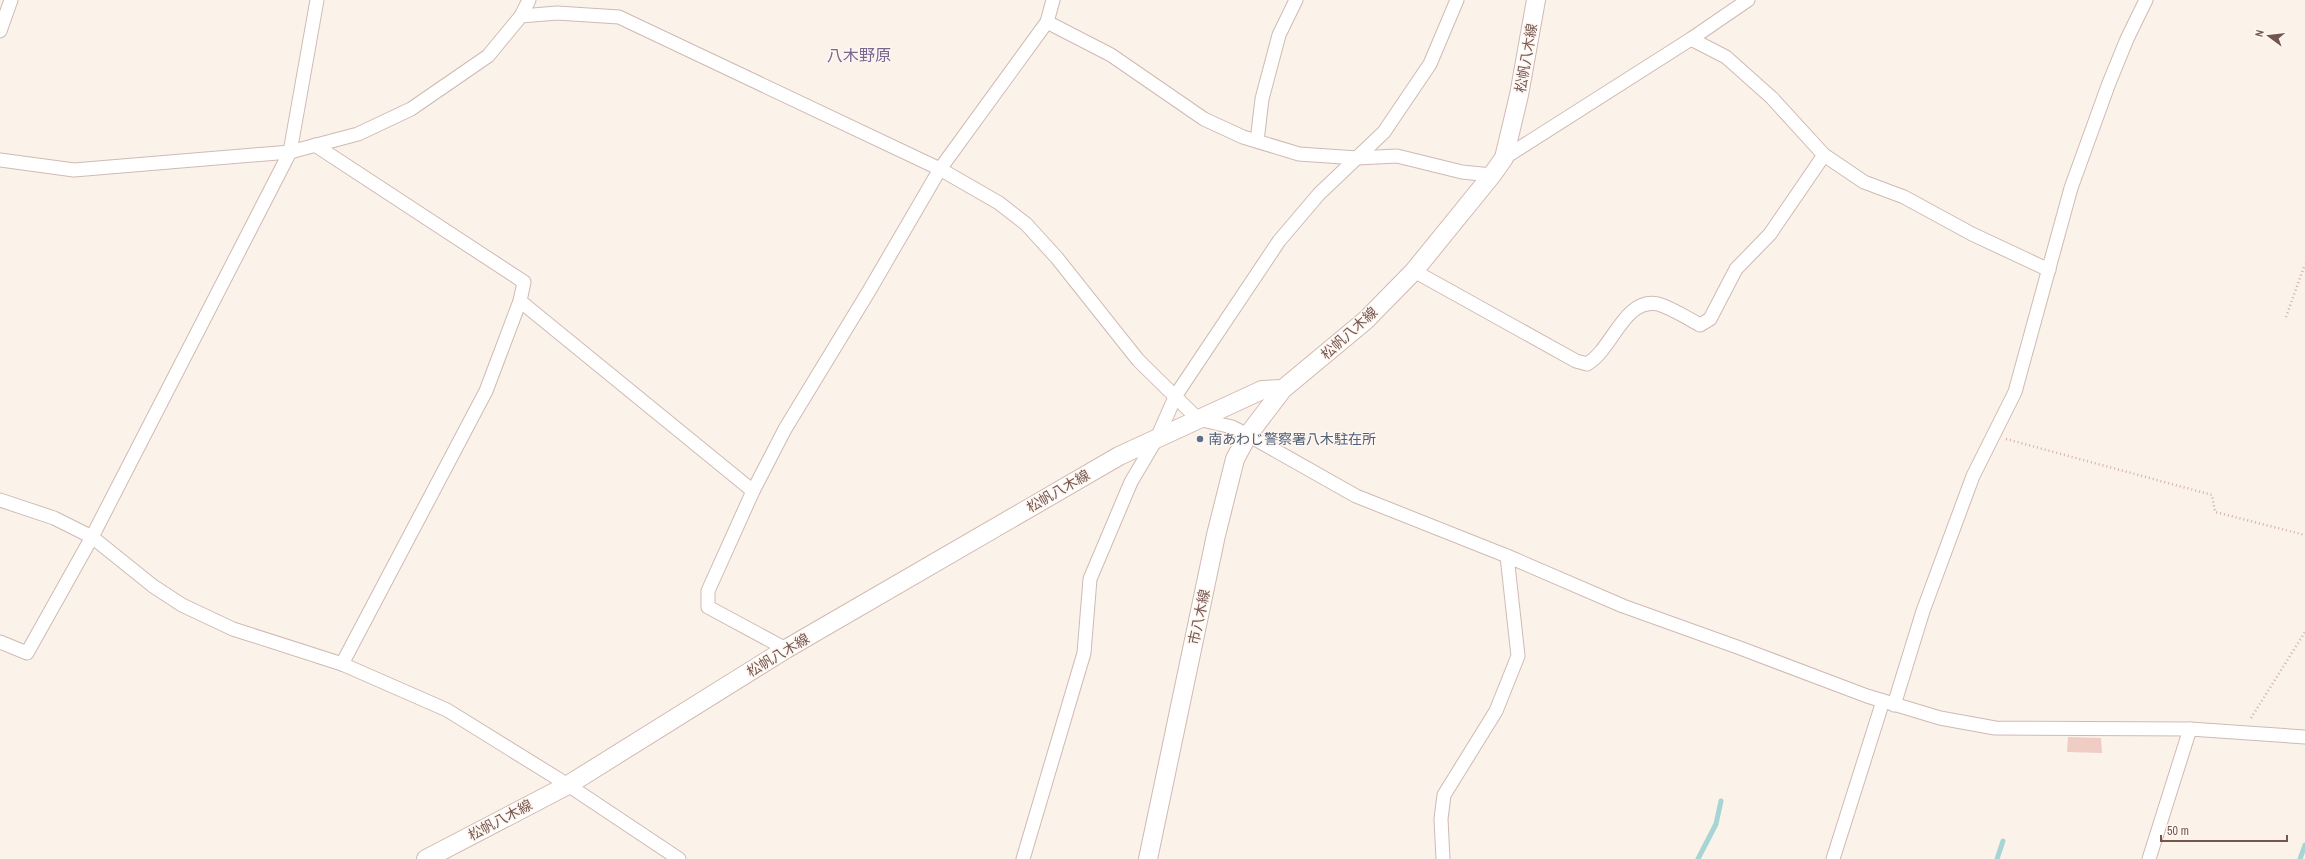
<svg xmlns="http://www.w3.org/2000/svg" width="2305" height="859" font-family="'Archivo Narrow','Noto Sans JP',sans-serif">
<style>
.lines{fill:none;stroke-linecap:round;stroke-linejoin:round}
.stream{stroke:#a6d5d4;stroke-width:5}
.building{fill:#efcdc4}
.street-casing{stroke:#cfbab3;stroke-width:15}
.secondary-casing{stroke:#d2b9b1;stroke-width:20}
.path{stroke:#d4b0a6;stroke-width:2.5;stroke-dasharray:1 3;stroke-linecap:butt}
.street{stroke:#fff;stroke-width:13}
.secondary{stroke:#fff;stroke-width:18}
.service-dot{fill:#5c6f8a;stroke:#fef6f1;stroke-width:1.5}
.labels{text-anchor:middle;dominant-baseline:central;stroke-width:3;stroke-linejoin:round;paint-order:stroke}
.street-label{font-size:14px;fill:#75564f;stroke:#fef6f1}
.service-label{font-size:14px;fill:#4e5e75;stroke:#fef6f1;text-anchor:start}
.quarter-label{font-size:16px;fill:#7b6690;stroke:#fef6f1}
</style>
<rect width="100%" height="100%" fill="#fbf2ea"/>
<g class="lines">
<!-- stream -->
<g class="stream">
<polyline points="1698,859 1716,824 1721,801"/>
<polyline points="1997,859 2003,841"/>
<polyline points="2300,859 2305,845"/>
</g>
</g>
<!-- building -->
<polygon class="building" points="2068,737 2101,738 2102,753 2067,752"/>
<g class="lines">
<defs>
<g id="street">
<polyline points="521,16 529,0"/>
<polyline points="1047,22 1111,55 1204,119 1243,137 1299,154 1357,158 1397,156 1462,172 1492,175"/>
<polyline points="0,31 11,0"/>
<polyline points="1691,39 1726,57 1772,98 1824,155 1864,182 1904,197 1972,234 2049,270"/>
<polyline points="1257,141 1262,99 1279,35 1296,0"/>
<polyline points="315,145 524,282 520,301 753,491"/>
<polyline points="1504,158 1691,39 1748,0"/>
<polyline points="0,160 74,170 290,152 358,134 411,109 488,56 521,16 557,13 619,17 940,169 999,203 1026,224 1057,258 1138,360 1198,419 1232,427 1248,435 1356,496 1507,556 1623,606 1740,648 1867,696 1940,718 1995,728 2190,729 2305,737"/>
<path d="M1414,271L1576,361L1587,364C1613,349 1624,297 1658,304C1672,308 1687,318 1700,325L1710,319L1736,269L1770,234L1824,155"/>
<polyline points="0,500 54,518 92,537 153,586 182,605 233,629 342,664 447,710 568,785 679,859"/>
<polyline points="0,642 27,653 92,537 290,152 317,0"/>
<polyline points="786,649 708,607 708,591 753,491 785,429 869,291 940,169 1047,22 1053,0"/>
<polyline points="342,664 486,391 520,301"/>
<polyline points="1894,705 1923,611 1973,476 2015,392 2071,188 2109,83 2127,39 2146,0"/>
<polyline points="1023,859 1084,653 1090,579 1131,482 1157,438 1176,395 1279,241 1319,194 1384,132 1430,64 1457,0"/>
<polyline points="1443,859 1441,819 1444,795 1496,711 1518,656 1507,556"/>
<polyline points="1833,859 1883,701"/>
<polyline points="2149,859 2190,729"/>
</g>
<g id="secondary">
<polyline points="426,859 568,785 786,649 1119,456 1262,390 1283,389"/>
<polyline points="1148,859 1216,535 1235,459 1248,435 1283,389 1366,320 1414,271 1492,175 1504,158 1519,95 1536,0"/>
</g>
</defs>
<!-- street casing -->
<use href="#street" class="street-casing"/>
<!-- secondary casing -->
<use href="#secondary" class="secondary-casing"/>
<!-- path -->
<g class="path">
<polyline points="2286,317 2305,264"/>
<polyline points="2006,439 2212,495 2215,512 2305,535"/>
<polyline points="2251,718 2305,632"/>
</g>
<!-- street -->
<use href="#street" class="street"/>
<!-- secondary -->
<use href="#secondary" class="secondary"/>
</g>
<!-- markers -->
<circle class="service-dot" cx="1200" cy="439" r="4"/>
<g class="labels">
<!-- street labels -->
<g class="street-label">
<text transform="translate(1526 58) rotate(-80)">松帆八木線</text>
<text transform="translate(1349 333) rotate(-42)">松帆八木線</text>
<text transform="translate(1058 491) rotate(-30)">松帆八木線</text>
<text transform="translate(1199 617) rotate(-78)">市八木線</text>
<text transform="translate(778 655) rotate(-31)">松帆八木線</text>
<text transform="translate(500 820) rotate(-28)">松帆八木線</text>
</g>
<!-- service labels -->
<g class="service-label">
<text x="1208" y="439">南あわじ警察署八木駐在所</text>
</g>
<!-- quarter labels -->
<g class="quarter-label">
<text x="859" y="55">八木野原</text>
</g>
</g>
<!-- north arrow -->
<g transform="translate(2269 36) rotate(285)" stroke="#fef6f1" stroke-width="3" paint-order="stroke">
<path d="M0-3L7 15L0 10L-7 15Z" fill="#75564f"/>
<text y="-6" font-size="11" font-weight="bold" text-anchor="middle" fill="#75564f">N</text>
</g>
<!-- scale -->
<path d="M2161 835v6h126v-6" fill="none" stroke="#75564f" stroke-width="2"/>
<text x="2167" y="835" font-size="12" fill="#75564f" stroke="#fef6f1" stroke-width="3" paint-order="stroke">50 m</text>
</svg>
